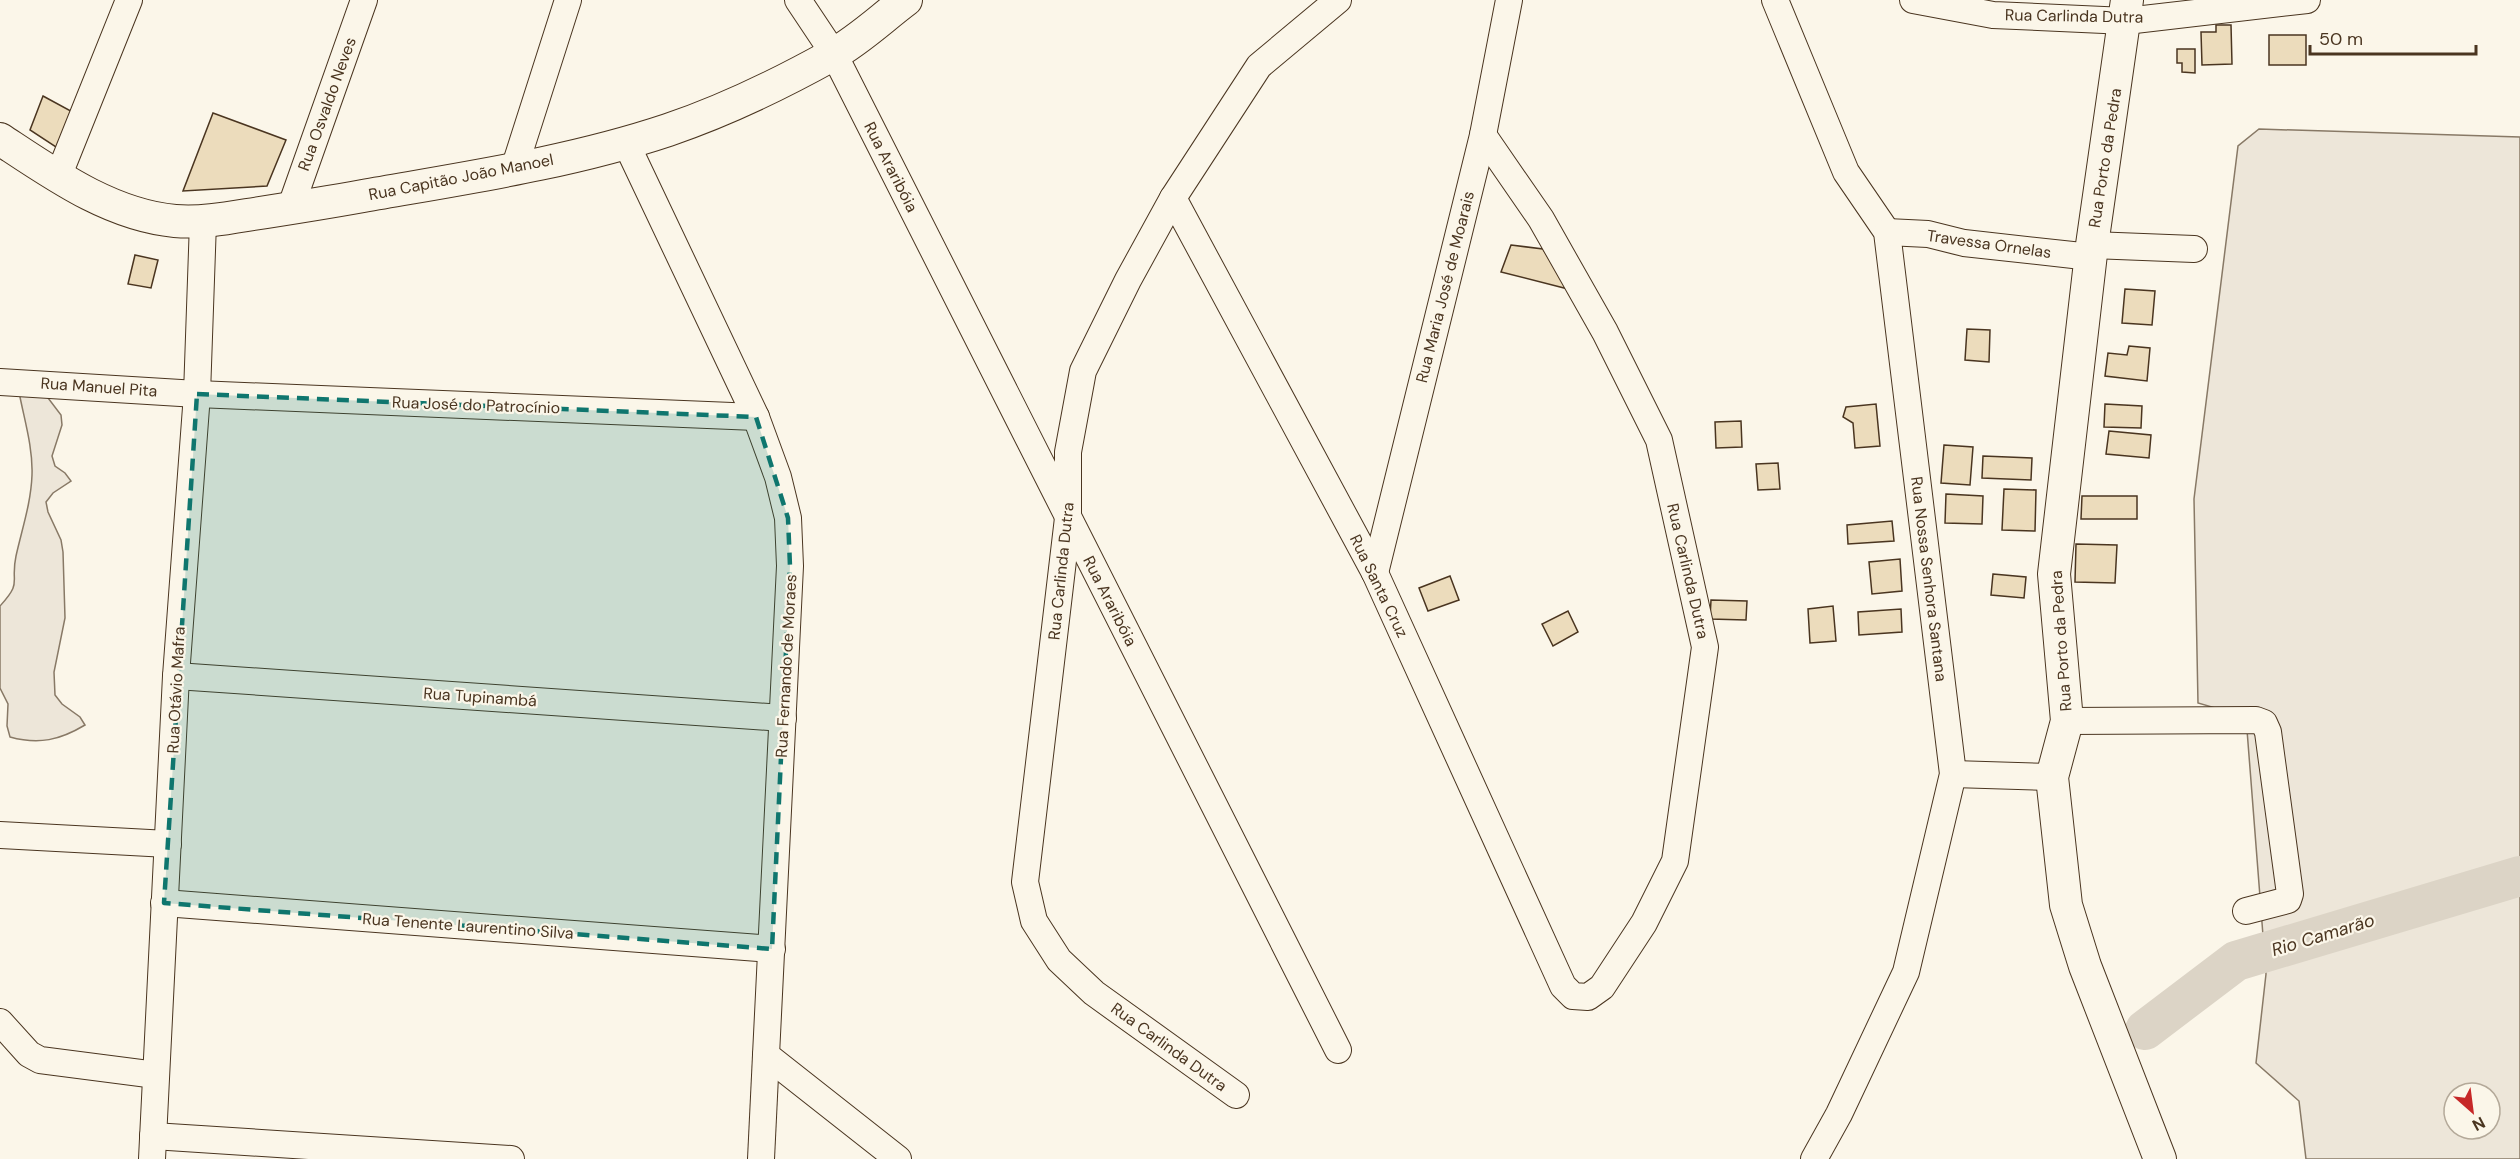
<svg xmlns="http://www.w3.org/2000/svg" width="2520" height="1159" font-family="'DM Sans',sans-serif">
<style>
.green{fill:#ede6d9;stroke:#887966;stroke-width:1.5;fill-rule:evenodd}
.lines{fill:none;stroke-linecap:round;stroke-linejoin:round}
.river{stroke:#dcd4c6;stroke-width:40}
.building{fill:#ecdcbc;stroke:#4a3520;stroke-width:1.5}
.minor-casing{stroke:#4a3520;stroke-width:28}
.major-casing{stroke:#4a3520;stroke-width:34}
.minor{stroke:#fbf6e9;stroke-width:26}
.major{stroke:#fbf6e9;stroke-width:32}
.marked{fill:#0f766e;fill-opacity:0.2;stroke:#0f766e;stroke-width:4.5;stroke-dasharray:12 8;stroke-linejoin:round}
.labels{text-anchor:middle;dominant-baseline:central;stroke-width:4.5;stroke-linejoin:round;paint-order:stroke}
.street-label{font-size:16px;fill:#4a3520;stroke:#fbf6e9}
.water-label{font-size:18px;font-style:italic;fill:#4a3520;stroke:#fbf6e9}
</style>
<rect width="100%" height="100%" fill="#fbf6e9"/>
<!-- green -->
<g class="green">
<path d="M2259,129L2520,137V1159H2306L2299,1101L2256,1063L2266,974L2246,717L2198,703L2194,499L2238,146ZM2454,1093H2490V1129H2454Z"/>
<path d="M42,390L61,415L62,425L52,456L55,466L65,473L71,481L53,493L46,502L48,512L61,540L63,552L65,618L54,672L55,695L62,704L80,717L85,725C60,740 39,745 10,737L7,726L8,704L0,688V606C23,581 10,584 16,556C22,529 31,503 32,475C33,449 25,422 20,397L23,393Z"/>
</g>
<g class="lines">
<!-- river -->
<polyline class="river" points="2145,1030 2236,961 2520,876"/>
</g>
<!-- building -->
<g class="building">
<polygon points="2216,25 2231,25 2232,64 2202,65 2201,32 2216,32"/>
<rect x="2269" y="35" width="37" height="30"/>
<polygon points="2177,49 2195,49 2195,73 2182,72 2182,63 2177,63"/>
<polygon points="43,96 80,116 62,151 30,130"/>
<polygon points="213,113 286,140 267,186 183,191"/>
<polygon points="1511,245 1543,249 1568,289 1501,272"/>
<polygon points="135,255 158,260 151,288 128,284"/>
<polygon points="2125,289 2155,291 2152,325 2122,323"/>
<polygon points="1967,329 1990,330 1989,362 1965,360"/>
<polygon points="2129,346 2150,348 2147,381 2105,376 2108,353 2127,355"/>
<polygon points="1876,404 1880,446 1855,448 1853,423 1843,417 1846,407"/>
<polygon points="2105,404 2142,406 2141,428 2104,427"/>
<polygon points="1741,421 1742,447 1716,448 1715,422"/>
<polygon points="2109,431 2151,435 2149,458 2106,454"/>
<polygon points="1944,445 1973,447 1970,485 1941,483"/>
<polygon points="1983,456 2032,458 2031,480 1982,478"/>
<polygon points="1778,463 1780,489 1758,490 1756,464"/>
<polygon points="2004,489 2036,490 2035,531 2002,530"/>
<polygon points="1946,494 1983,496 1982,524 1945,523"/>
<polygon points="2082,496 2137,496 2137,519 2081,519"/>
<polygon points="1892,521 1894,541 1848,544 1847,525"/>
<polygon points="2076,544 2117,545 2115,583 2075,582"/>
<polygon points="1900,559 1902,591 1872,594 1869,562"/>
<polygon points="1993,574 2026,577 2024,598 1991,595"/>
<polygon points="1450,576 1459,600 1428,611 1419,588"/>
<polygon points="1711,600 1747,601 1746,620 1710,619"/>
<polygon points="1833,606 1836,641 1810,643 1808,609"/>
<polygon points="1901,609 1902,632 1859,635 1858,612"/>
<polygon points="1568,611 1578,632 1553,646 1542,624"/>
</g>
<g class="lines">
<defs>
<g id="minor">
<polyline points="798,0 834,54 1338,1050"/>
<polyline points="1775,0 1846,172 1887,232 1953,774 1906,972 1839,1114 1814,1159"/>
<polyline points="1913,0 1993,15 2126,21 2307,0"/>
<polyline points="626,143 756,417 778,477 788,518 790,566 766,1055 898,1159"/>
<polyline points="514,169 568,0"/>
<polyline points="58,177 129,0"/>
<polyline points="1173,198 1375,573 1563,986 1573,996 1588,997 1602,987 1644,923 1675,861 1705,647 1659,440 1605,332 1541,219 1483,135"/>
<polyline points="290,209 364,0"/>
<polyline points="1887,232 1928,234 1964,243 2091,257"/>
<polyline points="2092,245 2194,249"/>
<polyline points="0,382 197,394 756,417"/>
<polyline points="1375,573 1483,135 1509,0"/>
<polyline points="176,676 783,718"/>
<polyline points="2067,721 2256,720 2264,723 2268,732 2290,894 2288,900 2246,911"/>
<polyline points="1953,774 2052,777"/>
<polyline points="0,835 168,844"/>
<polyline points="164,903 772,949"/>
<polyline points="0,1022 29,1054 40,1060 156,1075"/>
<polyline points="1236,1095 1094,993 1059,960 1034,921 1025,882 1068,518 1068,452 1083,371 1128,280 1173,198 1259,66 1338,0"/>
<polyline points="153,1136 511,1159"/>
<polyline points="152,1159 176,676 197,394 203,222"/>
<polyline points="761,1159 766,1055"/>
</g>
<g id="major">
<polyline points="2127,0 2092,245 2054,574 2067,721 2052,777 2066,905 2085,966 2160,1159"/>
<path d="M0,139C53,174 110,215 175,221C199,223 223,219 247,215C286,209 324,203 363,196C465,178 569,163 668,130C724,111 780,84 832,55C858,41 882,18 906,0"/>
</g>
</defs>
<!-- minor casing -->
<use href="#minor" class="minor-casing"/>
<!-- major casing -->
<use href="#major" class="major-casing"/>
<!-- minor -->
<use href="#minor" class="minor"/>
<!-- major -->
<use href="#major" class="major"/>
</g>
<!-- marked area -->
<path class="marked" d="M197,394L756,417L788,518L790,566L772,949L164,903Z"/>
<g class="labels">
<!-- street labels -->
<g class="street-label">
<text transform="translate(2074 16) rotate(1)">Rua Carlinda Dutra</text>
<text transform="translate(327 104) rotate(-70)">Rua Osvaldo Neves</text>
<text transform="translate(2105 158) rotate(-81)">Rua Porto da Pedra</text>
<text transform="translate(891 167) rotate(63)">Rua Araribóia</text>
<text transform="translate(461 177) rotate(-11)">Rua Capitão João Manoel</text>
<text transform="translate(1989 244) rotate(8)">Travessa Ornelas</text>
<text transform="translate(1445 287) rotate(-76)">Rua Maria José de Moarais</text>
<text transform="translate(99 387) rotate(4)">Rua Manuel Pita</text>
<text transform="translate(476 405) rotate(2)">Rua José do Patrocínio</text>
<text transform="translate(1061 571) rotate(-84)">Rua Carlinda Dutra</text>
<text transform="translate(1688 571) rotate(77)">Rua Carlinda Dutra</text>
<text transform="translate(1929 579) rotate(83)">Rua Nossa Senhora Santana</text>
<text transform="translate(1379 586) rotate(64)">Rua Santa Cruz</text>
<text transform="translate(1110 601) rotate(63)">Rua Araribóia</text>
<text transform="translate(2061 641) rotate(-94)">Rua Porto da Pedra</text>
<text transform="translate(786 666) rotate(-87)">Rua Fernando de Moraes</text>
<text transform="translate(176 690) rotate(-87)">Rua Otávio Mafra</text>
<text transform="translate(480 697) rotate(4)">Rua Tupinambá</text>
<text transform="translate(468 926) rotate(4)">Rua Tenente Laurentino Silva</text>
<text transform="translate(1169 1047) rotate(36)">Rua Carlinda Dutra</text>
</g>
<!-- water labels -->
<g class="water-label">
<text transform="translate(2323 935) rotate(-17)">Rio Camarão</text>
</g>
</g>
<!-- north arrow -->
<g transform="translate(2472 1111) rotate(152)"><circle r="28" fill="#fbf6e9" stroke="#b4a999" stroke-width="1.5"/>
<path d="M0-4.5L10 22L0 15L-10 22Z" fill="#c62828"/>
<text y="-9" font-size="16" font-weight="bold" text-anchor="middle" fill="#4a3520">N</text>
</g>
<!-- scale -->
<path d="M2310 45v9h166v-9" fill="none" stroke="#4a3520" stroke-width="3"/>
<text x="2319" y="45" font-size="18" fill="#4a3520" stroke="#fbf6e9" stroke-width="4.5" paint-order="stroke">50 m</text>
</svg>
